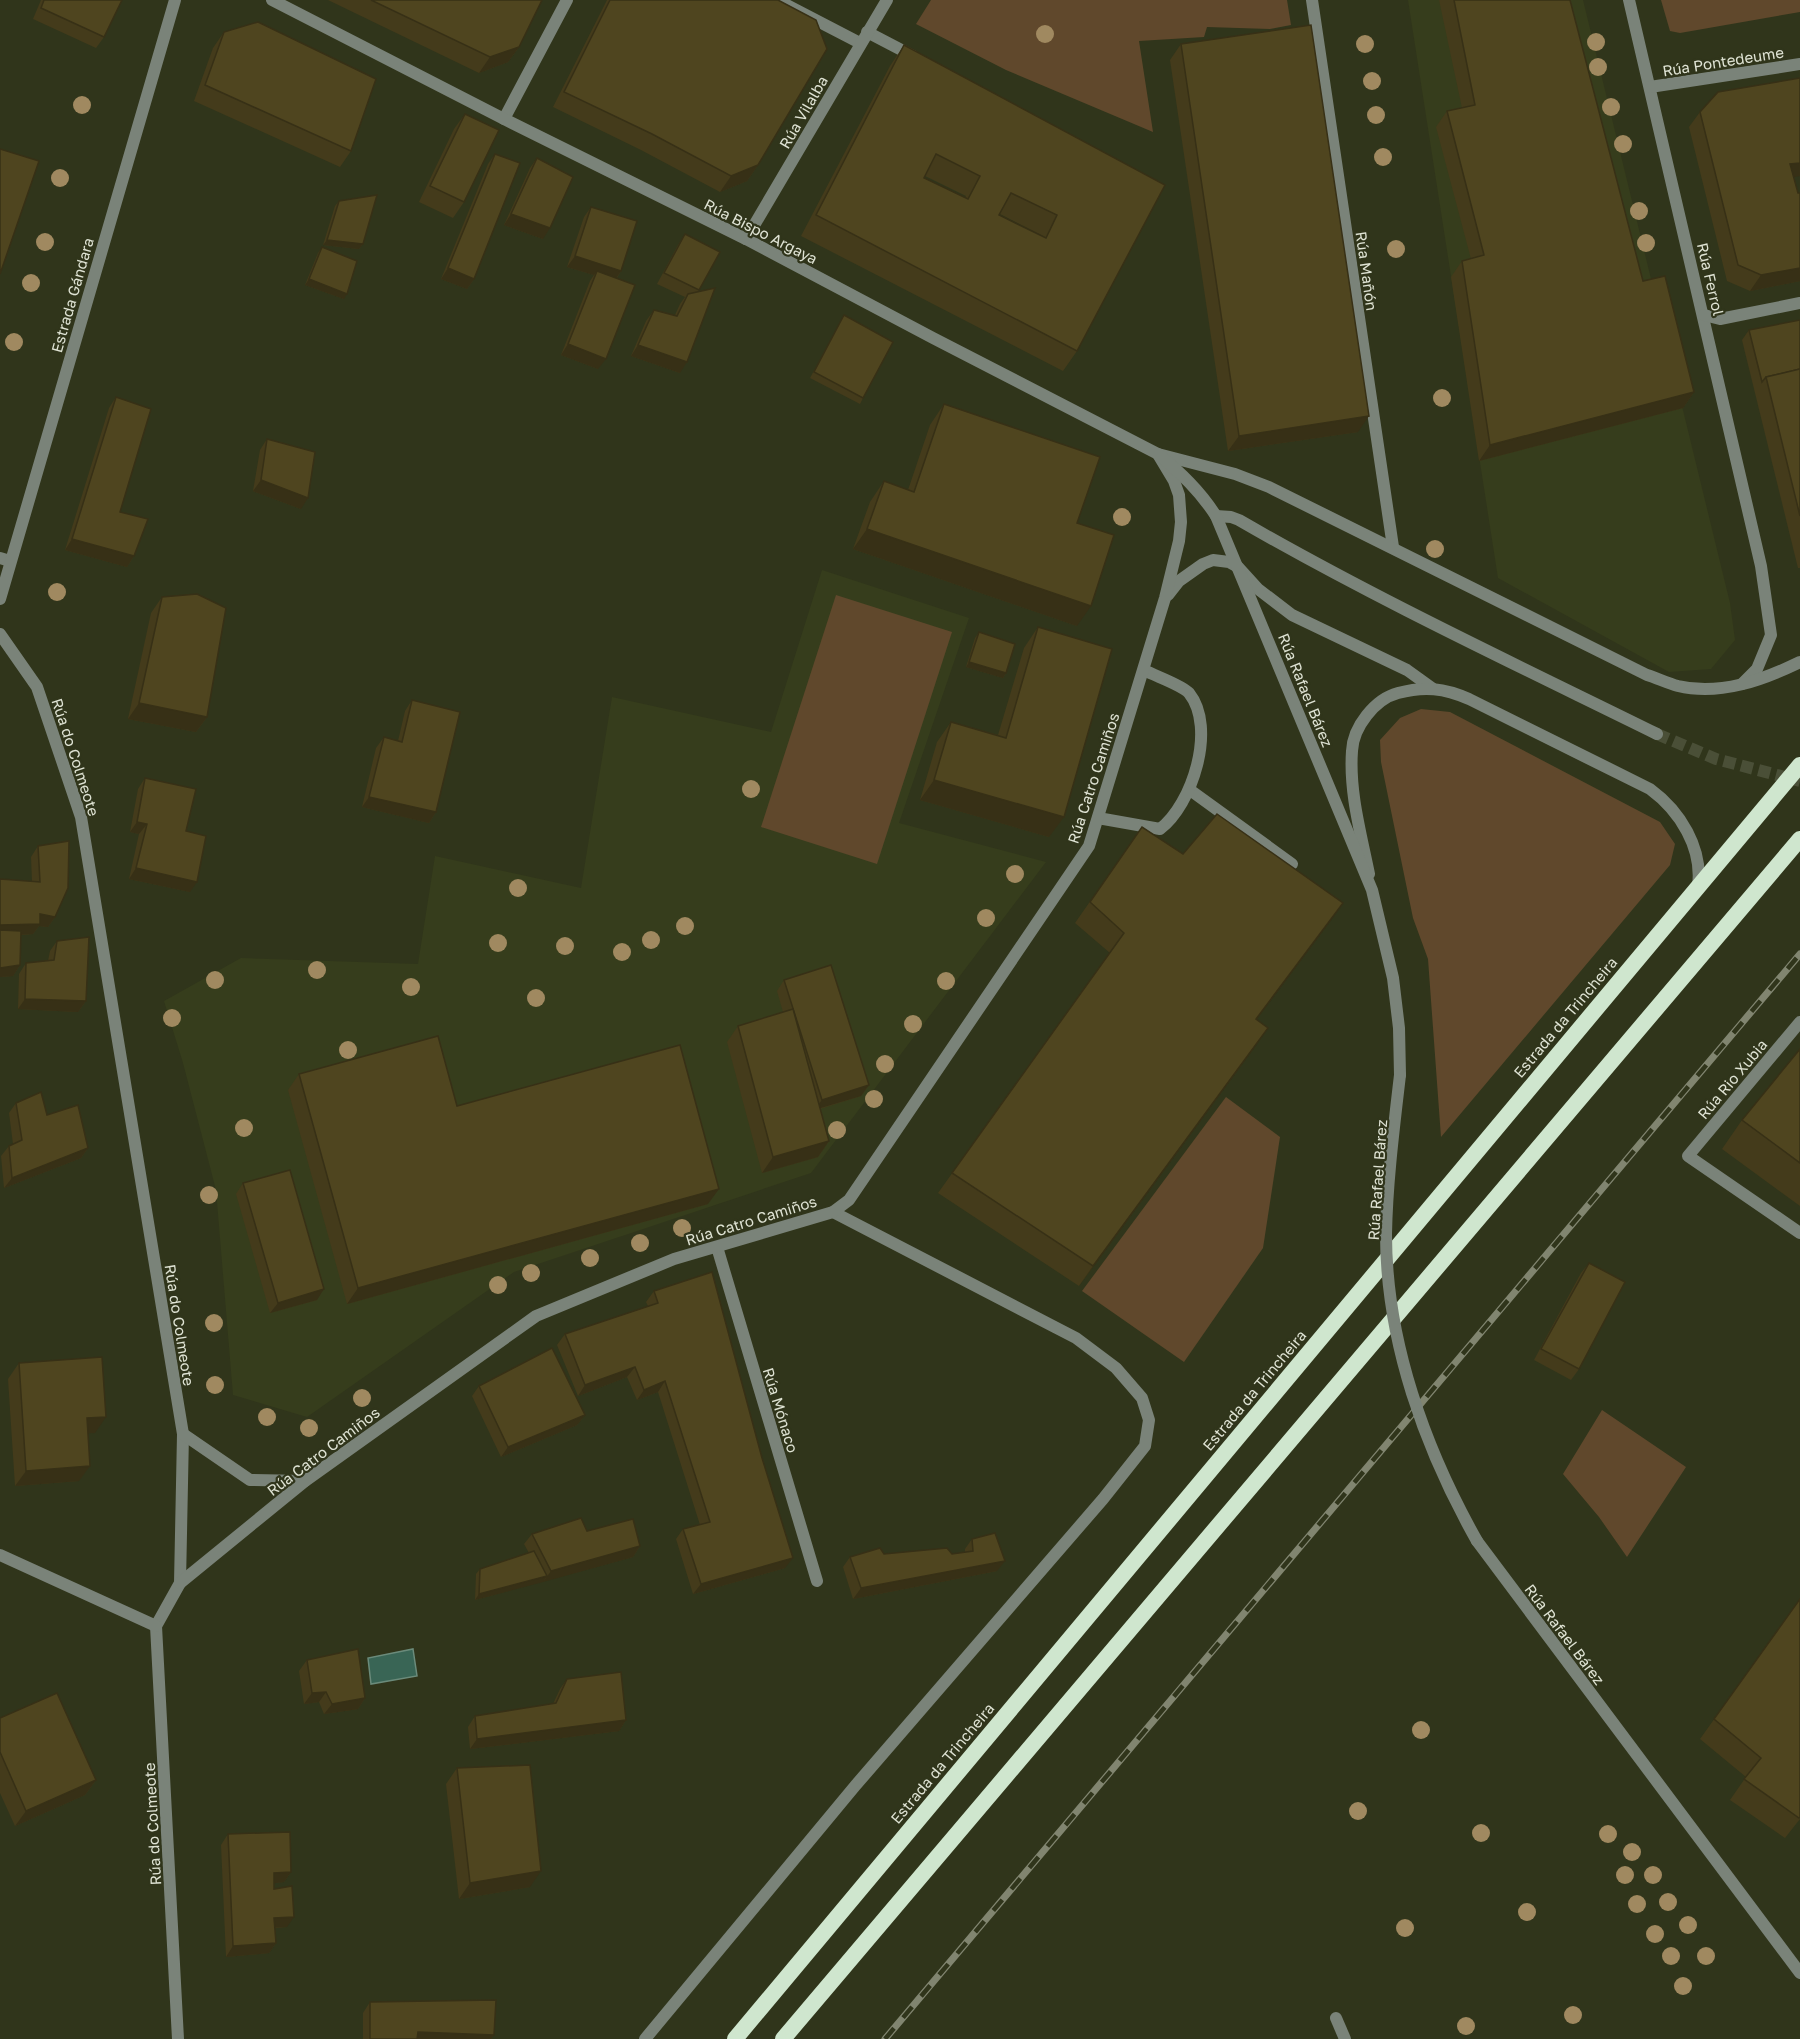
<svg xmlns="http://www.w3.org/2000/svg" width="1800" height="2039" font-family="'Golos Text',sans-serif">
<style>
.built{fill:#363d1c}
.green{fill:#60482c}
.water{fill:#396555;stroke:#6b8b7b;stroke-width:1.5}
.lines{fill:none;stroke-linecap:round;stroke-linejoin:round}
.minor-tunnel{stroke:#4a4f37;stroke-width:12;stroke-dasharray:12 6;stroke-linecap:butt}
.service{stroke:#7a8379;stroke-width:12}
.pedestrian{stroke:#7a8379;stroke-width:12}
.minor{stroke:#7a8379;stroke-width:12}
.tertiary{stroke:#7a8379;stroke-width:12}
.trunk{stroke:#cfe6ce;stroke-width:16}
.rail-casing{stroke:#818570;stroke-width:7}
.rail{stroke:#30351b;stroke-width:4.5;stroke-dasharray:14;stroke-linecap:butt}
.tertiary-bridge{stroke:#7a8379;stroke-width:12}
.tree{fill:#a08960}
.wall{fill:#443b1b;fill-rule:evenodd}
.shaded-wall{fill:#373016}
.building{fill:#4f451f;stroke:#373016;stroke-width:1.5;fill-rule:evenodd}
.labels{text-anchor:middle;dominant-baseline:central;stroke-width:4.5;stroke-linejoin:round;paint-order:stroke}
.street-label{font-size:15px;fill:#dfe3d4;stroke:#30351b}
</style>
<rect width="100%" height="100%" fill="#30351b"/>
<!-- built -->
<g class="built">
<polygon points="1408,0 1583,0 1730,603 1735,640 1711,669 1669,672 1498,578"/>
<polygon points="822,570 969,618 899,823 1046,862 811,1173 514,1272 307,1417 233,1395 216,1190 183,1063 164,1001 241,958 418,964 435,856 581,888 612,697 771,732"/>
</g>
<!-- green -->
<g class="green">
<polygon points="931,0 1287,0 1291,25 1270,29 1207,27 1204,37 1139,41 1153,132 1006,70 916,24"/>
<polygon points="1661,0 1800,0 1800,12 1680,33 1670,31"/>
<polygon points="836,595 952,632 877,864 761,827"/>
<polygon points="1421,709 1450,712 1660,822 1675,844 1670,865 1441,1137 1428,959 1413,918 1381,762 1380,740 1400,718"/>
<polygon points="1226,1097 1280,1137 1263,1248 1184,1362 1082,1291"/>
<polygon points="1602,1410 1686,1467 1627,1557 1599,1517 1563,1474"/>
</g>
<!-- water -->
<polygon class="water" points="413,1649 417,1676 371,1684 368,1658"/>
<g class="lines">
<!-- minor-tunnel -->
<polyline class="minor-tunnel" points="1657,734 1716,759 1800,781"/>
<!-- service -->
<g class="service">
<polyline points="867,32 913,56"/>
<polyline points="1190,790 1292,864"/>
<path d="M1098,818L1160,829C1192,805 1217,728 1189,693C1182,685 1155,676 1144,670"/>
<polyline points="645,2039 855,1786 1103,1499 1145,1446 1149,1420 1142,1398 1116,1368 1076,1338 833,1212"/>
</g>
<!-- pedestrian -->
<polyline class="pedestrian" points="1312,0 1393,547"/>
<!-- minor -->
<g class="minor">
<polyline points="777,0 860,43"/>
<polyline points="1629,0 1761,566 1771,635 1757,669 1742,684"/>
<polyline points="1650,87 1800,64"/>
<polyline points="504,119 567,0"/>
<polyline points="746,239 887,0"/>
<polyline points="1704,315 1720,319 1800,303"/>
<path d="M1158,454L1235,474L1269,487L1647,675C1657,678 1667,683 1678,686C1720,696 1763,680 1800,662"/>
<path d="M1216,516L1231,517L1239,520C1374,598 1517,665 1657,734"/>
<polyline points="0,558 10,561"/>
<polyline points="1168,595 1179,581 1203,564 1213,560 1229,562 1238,567 1258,589 1292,615 1407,670 1432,688"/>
<polyline points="0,634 37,687 81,817 183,1434 180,1583 156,1626 178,2039"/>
<path d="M1369,874C1361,834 1349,792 1352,751C1353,727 1375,699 1398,693C1424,686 1444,688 1469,699L1650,789C1680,811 1703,848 1698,886"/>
<polyline points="1800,1022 1688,1156 1800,1233"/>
<polyline points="717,1247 817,1581"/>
<polyline points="183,1434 250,1480 305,1481"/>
<polyline points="0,1555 156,1626"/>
<polyline points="180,1583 305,1481 536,1316 674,1259 833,1212 849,1200 1089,846 1165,598 1179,541 1181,522 1179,495 1174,481 1159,456"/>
<polyline points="1336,2018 1345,2039"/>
</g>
<!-- tertiary -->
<g class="tertiary">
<path d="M272,0L504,119L746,239L933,338L1158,454C1181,473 1200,491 1216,516L1372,890L1393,978L1399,1028L1400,1075"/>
<polyline points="0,599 175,0"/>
<polyline points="1477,1541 1800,1973"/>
</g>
<!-- trunk -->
<g class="trunk">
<polyline points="735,2039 1800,765"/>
<polyline points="783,2039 1800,839"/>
</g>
<defs>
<polyline id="rail" points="885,2039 1800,954"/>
</defs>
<!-- rail casing -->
<use href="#rail" class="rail-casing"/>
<!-- rail -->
<use href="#rail" class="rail"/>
<!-- tertiary-bridge -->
<path class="tertiary-bridge" d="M1400,1075C1394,1127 1387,1181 1386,1234C1386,1341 1425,1449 1477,1541"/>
</g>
<!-- trees -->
<g class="tree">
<circle cx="1045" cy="34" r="9"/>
<circle cx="1596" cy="42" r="9"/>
<circle cx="1365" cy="44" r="9"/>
<circle cx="1598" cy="67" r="9"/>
<circle cx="1372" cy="81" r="9"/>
<circle cx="82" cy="105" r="9"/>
<circle cx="1611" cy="107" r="9"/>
<circle cx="1376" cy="115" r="9"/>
<circle cx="1623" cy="144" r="9"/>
<circle cx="1383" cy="157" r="9"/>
<circle cx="60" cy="178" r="9"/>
<circle cx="1639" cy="211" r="9"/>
<circle cx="45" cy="242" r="9"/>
<circle cx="1646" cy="243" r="9"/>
<circle cx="1396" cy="249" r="9"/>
<circle cx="31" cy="283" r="9"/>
<circle cx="14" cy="342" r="9"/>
<circle cx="1442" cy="398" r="9"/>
<circle cx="1122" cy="517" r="9"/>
<circle cx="1435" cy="549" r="9"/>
<circle cx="57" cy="592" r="9"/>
<circle cx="751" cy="789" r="9"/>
<circle cx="1015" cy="874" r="9"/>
<circle cx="518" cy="888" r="9"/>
<circle cx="986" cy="918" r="9"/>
<circle cx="685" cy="926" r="9"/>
<circle cx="651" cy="940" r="9"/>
<circle cx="498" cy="943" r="9"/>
<circle cx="565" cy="946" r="9"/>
<circle cx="622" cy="952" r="9"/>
<circle cx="317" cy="970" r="9"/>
<circle cx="215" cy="980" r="9"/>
<circle cx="946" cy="981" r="9"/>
<circle cx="411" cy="987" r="9"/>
<circle cx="536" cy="998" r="9"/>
<circle cx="172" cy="1018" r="9"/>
<circle cx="913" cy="1024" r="9"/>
<circle cx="348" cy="1050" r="9"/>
<circle cx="885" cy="1064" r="9"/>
<circle cx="874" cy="1099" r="9"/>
<circle cx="244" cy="1128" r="9"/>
<circle cx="837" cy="1130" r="9"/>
<circle cx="209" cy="1195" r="9"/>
<circle cx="682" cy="1228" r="9"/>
<circle cx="640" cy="1243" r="9"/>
<circle cx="590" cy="1258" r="9"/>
<circle cx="531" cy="1273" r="9"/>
<circle cx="498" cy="1285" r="9"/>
<circle cx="214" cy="1323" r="9"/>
<circle cx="215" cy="1385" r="9"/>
<circle cx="362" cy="1398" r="9"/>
<circle cx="267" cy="1417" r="9"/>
<circle cx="309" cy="1428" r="9"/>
<circle cx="1421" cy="1730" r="9"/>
<circle cx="1358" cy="1811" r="9"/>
<circle cx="1481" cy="1833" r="9"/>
<circle cx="1608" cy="1834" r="9"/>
<circle cx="1632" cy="1852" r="9"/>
<circle cx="1625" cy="1875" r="9"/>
<circle cx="1653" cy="1875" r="9"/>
<circle cx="1668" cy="1902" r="9"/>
<circle cx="1637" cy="1904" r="9"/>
<circle cx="1527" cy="1912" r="9"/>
<circle cx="1688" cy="1925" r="9"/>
<circle cx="1405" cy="1928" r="9"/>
<circle cx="1655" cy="1934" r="9"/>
<circle cx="1671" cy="1956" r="9"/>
<circle cx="1706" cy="1956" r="9"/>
<circle cx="1683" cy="1986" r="9"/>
<circle cx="1573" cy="2015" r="9"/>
<circle cx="1466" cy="2026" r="9"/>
</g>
<!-- wall -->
<g class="wall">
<polygon points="41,0 122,0 104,37 96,48 33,19"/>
<polygon points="328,0 542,0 519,47 508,62 479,73"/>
<polygon points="607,0 778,0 758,165 747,181 720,192 641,150 553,107"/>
<polygon points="1439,0 1570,0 1643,281 1694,392 1683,408 1479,461 1451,277 1462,261 1471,259 1436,127 1447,111 1462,108"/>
<polygon points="224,32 351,151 340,167 194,101 213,48"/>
<polygon points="1181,44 1358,432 1228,451 1170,60"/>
<path d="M904,45L1165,185L1077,351L1063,371L801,236L890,66ZM925,176L966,196L965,198L924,178ZM1000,214L1043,236V237L999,215Z"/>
<polygon points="1700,112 1794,177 1798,193 1800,193 1800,281 1750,291 1727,281 1689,127"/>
<polygon points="465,114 464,202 453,218 419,202 454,129"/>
<polygon points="495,154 474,279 467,289 441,279 488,164"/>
<polygon points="537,158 543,239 504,225 530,168"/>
<polygon points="339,201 363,244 359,249 323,245 335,206"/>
<polygon points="591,207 621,271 617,278 598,369 561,355 590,281 594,275 567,267 584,217"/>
<polygon points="685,234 720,252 698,292 680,373 631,356 646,321 654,310 675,315 680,304 685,297 657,284 678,245"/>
<polygon points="322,247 344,299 305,285 318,253"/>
<polygon points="844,315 863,398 860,404 810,378"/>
<polygon points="1800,320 1800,568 1798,568 1742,340 1749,330"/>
<polygon points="116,397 120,512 134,556 127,567 65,550 109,408"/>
<polygon points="944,404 1077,523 1077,626 853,549 870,502 884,481 908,490 930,425"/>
<polygon points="267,439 301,509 253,491 260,450"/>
<polygon points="162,597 207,717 196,732 128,719 151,613"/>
<polygon points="1038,627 1049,837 920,800 937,742 951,722 998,735 1024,648"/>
<polygon points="979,632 1006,673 1003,678 966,667 975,638"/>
<polygon points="412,700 436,812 429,823 362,807 376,748 384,737 398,741 405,711"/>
<polygon points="145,778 190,892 129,879 139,834 130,832 138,789"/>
<polygon points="1142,827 1183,854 1343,903 1256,1020 1254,1048 1079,1286 938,1193 1110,953 1075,923"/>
<polygon points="69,841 68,888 55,917 48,927 39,926 33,934 21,935 20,965 13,976 0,977 0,879 32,882 31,857 38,846"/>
<polygon points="57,941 86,1001 78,1012 18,1009 19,974 26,963 48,961 50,951"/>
<polygon points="784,980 869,1085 861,1096 820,1109 829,1141 818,1157 762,1173 727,1042 738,1026 783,1012 777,991"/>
<polygon points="1800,1049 1800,1206 1722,1149 1742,1120"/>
<polygon points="299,1074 457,1106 708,1204 347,1304 288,1090"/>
<polygon points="16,1103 47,1115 88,1148 81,1158 4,1188 1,1156 9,1146 13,1144 9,1113"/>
<polygon points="243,1183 317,1300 270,1313 236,1194"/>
<polygon points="1589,1263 1579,1369 1571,1380 1534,1360 1581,1273"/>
<polygon points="654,1291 785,1568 693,1594 676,1539 683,1529 700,1525 658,1392 637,1400 627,1377 578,1396 557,1345 565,1334 648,1306 646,1302"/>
<polygon points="19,1363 95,1433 88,1433 79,1481 15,1486 8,1379"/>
<polygon points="479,1386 585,1415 577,1425 501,1457 472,1396"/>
<polygon points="587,1531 640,1546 633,1557 475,1600 476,1574 480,1569 529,1553 524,1544 532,1534"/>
<polygon points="972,1539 997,1571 853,1599 843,1567 850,1557 884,1554 952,1554 965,1552 965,1549"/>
<polygon points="1800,1599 1800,1819 1785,1838 1730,1800 1746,1777 1700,1739"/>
<polygon points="307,1660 365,1698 358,1709 324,1714 319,1702 304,1704 299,1671"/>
<polygon points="567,1679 626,1720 619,1731 470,1749 468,1727 475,1716 553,1704 560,1689"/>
<polygon points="0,1718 96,1780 85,1795 15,1826 0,1793"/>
<polygon points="457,1768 530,1887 459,1899 446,1784"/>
<polygon points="228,1834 291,1872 284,1882 274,1883 274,1889 287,1927 275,1928 276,1943 269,1953 226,1957 221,1845"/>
<polygon points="370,2002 494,2035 491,2039 363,2039 363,2013"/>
</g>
<!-- shaded-wall -->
<g class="shaded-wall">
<polygon points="519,47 508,62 479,73 490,57"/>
<polygon points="1800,163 1800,176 1779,180 1790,164"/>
<polygon points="758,165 747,181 720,192 731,176"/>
<polygon points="511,214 550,228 543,239 504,225"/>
<polygon points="327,240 363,244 359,249 323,245"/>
<polygon points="575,256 621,271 614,282 597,271 594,275 567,267"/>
<polygon points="448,268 474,279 467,289 441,279"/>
<polygon points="1800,268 1800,281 1750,291 1761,275"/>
<polygon points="309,279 347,294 344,299 305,285"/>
<polygon points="568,344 606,359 598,369 561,355"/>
<polygon points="638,345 687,362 680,373 631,356"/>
<polygon points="1694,392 1683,408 1479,461 1490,445"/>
<polygon points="1369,416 1358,432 1228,451 1239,436"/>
<polygon points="261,480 308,498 301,509 253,491"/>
<polygon points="867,529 1091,606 1077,626 853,549"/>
<polygon points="72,539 134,556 127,567 65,550"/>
<polygon points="969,662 1006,673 1003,678 966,667"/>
<polygon points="139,703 207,717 196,732 128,719"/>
<polygon points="934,780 1064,817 1049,837 920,800"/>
<polygon points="369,797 436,812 429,823 362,807"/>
<polygon points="137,822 147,824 139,834 130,832"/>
<polygon points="136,868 197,882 190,892 129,879"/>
<polygon points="1343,903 1329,923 1241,1040 1256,1019"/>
<polygon points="40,914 55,917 48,927 39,926 33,934 0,936 0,925"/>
<polygon points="20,965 13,976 0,977 0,968"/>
<polygon points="25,999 86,1001 78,1012 18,1009"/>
<polygon points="1268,1028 1254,1048 1079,1286 1093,1266"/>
<polygon points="869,1085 861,1096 814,1110 822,1100"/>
<polygon points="829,1141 818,1157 762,1173 773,1157"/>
<polygon points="88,1148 81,1158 4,1188 12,1178"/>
<polygon points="719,1189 708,1204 347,1304 358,1288"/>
<polygon points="324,1289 317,1300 270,1313 278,1303"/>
<polygon points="635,1367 627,1377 578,1396 585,1385"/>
<polygon points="665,1381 658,1392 637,1400 644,1390"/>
<polygon points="585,1415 577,1425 501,1457 508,1447"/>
<polygon points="106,1417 95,1433 76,1434 87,1418"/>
<polygon points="90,1466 79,1481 15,1486 26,1471"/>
<polygon points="640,1546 633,1557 543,1582 551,1571"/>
<polygon points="793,1558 785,1568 693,1594 701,1584"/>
<polygon points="1005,1561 997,1571 853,1599 861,1588"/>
<polygon points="547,1576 543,1582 475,1600 479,1594"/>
<polygon points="326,1692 319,1702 304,1704 312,1693"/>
<polygon points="365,1698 358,1709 324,1714 332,1704"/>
<polygon points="626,1720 619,1731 470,1749 477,1739"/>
<polygon points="96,1780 85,1795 15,1826 26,1811"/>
<polygon points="541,1871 530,1887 459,1899 470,1883"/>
<polygon points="291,1872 284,1882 267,1884 274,1873"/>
<polygon points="294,1917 287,1927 267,1928 274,1918"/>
<polygon points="276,1943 269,1953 226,1957 233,1946"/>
<polygon points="418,2032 494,2035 491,2039 413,2039"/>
</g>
<!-- building -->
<g class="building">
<polygon points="44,0 122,0 104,37 41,8"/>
<polygon points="371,0 542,0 519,47 490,57"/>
<polygon points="610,0 778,0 816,20 827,49 758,165 731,176 652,134 564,92"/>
<polygon points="1454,0 1570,0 1643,281 1665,276 1694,392 1490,445 1462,261 1484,255 1447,111 1475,105"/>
<polygon points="258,22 376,79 351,151 205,85 224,32"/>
<polygon points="1311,25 1369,416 1239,436 1181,44"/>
<path d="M904,45L1165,185L1077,351L816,215ZM936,154L980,176L968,199L924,178ZM1011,193L1057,215L1046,238L999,215Z"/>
<polygon points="1800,78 1800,163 1790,164 1798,193 1800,193 1800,268 1761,275 1738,265 1700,112 1718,92"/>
<polygon points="465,114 499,130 464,202 430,186"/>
<polygon points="0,149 39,161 0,274"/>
<polygon points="495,154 520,163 474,279 448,268"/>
<polygon points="537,158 573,177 550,228 511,214"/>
<polygon points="377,195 363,244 327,240 339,201"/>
<polygon points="591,207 637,221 621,271 575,256"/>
<polygon points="685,234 720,252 699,290 664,273"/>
<polygon points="322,247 357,261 347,294 309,279"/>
<polygon points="597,271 635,285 606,359 568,344"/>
<polygon points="715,288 687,362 638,345 654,310 677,316 688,294"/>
<polygon points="844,315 893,342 863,398 814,372"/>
<polygon points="1800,320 1800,369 1766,377 1762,382 1749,330"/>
<polygon points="1800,369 1800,516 1766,377"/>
<polygon points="116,397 151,409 120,512 148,519 134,556 72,539"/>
<polygon points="944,404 1100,457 1077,523 1114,535 1091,606 867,529 884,481 914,492"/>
<polygon points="267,439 315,452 308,498 261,480"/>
<polygon points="197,594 226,608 207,717 139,703 162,597"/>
<polygon points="1038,627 1112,649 1064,817 934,780 951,722 1006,738"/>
<polygon points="979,632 1015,644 1006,673 969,662"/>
<polygon points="412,700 460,712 436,812 369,797 384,737 402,742"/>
<polygon points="145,778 196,789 186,831 206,836 197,882 136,868 147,824 137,822"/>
<polygon points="1217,814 1343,903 1256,1019 1268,1028 1093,1266 952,1173 1124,933 1090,902 1142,827 1183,854"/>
<polygon points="69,841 68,888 55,917 40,914 40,924 0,925 0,879 40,882 38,846"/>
<polygon points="0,930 21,931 20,965 0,968"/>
<polygon points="89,937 86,1001 25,999 26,963 54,960 57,941"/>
<polygon points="831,965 869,1085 822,1100 784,980"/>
<polygon points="793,1009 829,1141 773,1157 738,1026"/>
<polygon points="438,1036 457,1106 680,1045 719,1189 358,1288 299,1074"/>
<polygon points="1800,1049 1800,1163 1742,1120"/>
<polygon points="41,1092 47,1115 78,1105 88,1148 12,1178 9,1146 22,1140 16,1103"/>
<polygon points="290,1170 324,1289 278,1303 243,1183"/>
<polygon points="1589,1263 1625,1282 1579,1369 1541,1349"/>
<polygon points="712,1272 762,1458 793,1558 701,1584 683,1529 710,1522 665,1381 644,1390 635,1367 585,1385 565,1334 658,1303 654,1291"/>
<polygon points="552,1348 585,1415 508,1447 479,1386"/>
<polygon points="102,1357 106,1417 87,1418 90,1466 26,1471 19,1363"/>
<polygon points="581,1518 587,1531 633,1519 640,1546 551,1571 532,1534"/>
<polygon points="995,1533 1005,1561 861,1588 850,1557 880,1548 884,1554 947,1548 952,1554 973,1551 972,1539"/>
<polygon points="534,1551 547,1576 479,1594 480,1569"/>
<polygon points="1800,1599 1800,1817 1799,1818 1744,1779 1761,1758 1714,1719"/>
<polygon points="358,1649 365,1698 332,1704 326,1692 312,1693 307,1660"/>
<polygon points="621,1672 626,1720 477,1739 475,1716 556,1703 567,1679"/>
<polygon points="57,1693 96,1780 26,1811 0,1752 0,1718"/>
<polygon points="530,1765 541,1871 470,1883 457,1768"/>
<polygon points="290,1832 291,1872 274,1873 274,1889 292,1886 294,1917 274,1918 276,1943 233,1946 228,1834"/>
<polygon points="496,2000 494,2035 418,2032 417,2039 370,2039 370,2002"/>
</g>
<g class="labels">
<!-- street labels -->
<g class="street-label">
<text transform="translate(1723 61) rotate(-9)">Rúa Pontedeume</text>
<text transform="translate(803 112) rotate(-60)">Rúa Vilalba</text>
<text transform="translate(761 231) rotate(27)">Rúa Bispo Argaya</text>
<text transform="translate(1367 271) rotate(82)">Rúa Mañón</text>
<text transform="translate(1711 279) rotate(77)">Rúa Ferrol</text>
<text transform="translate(72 295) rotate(-74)">Estrada Gándara</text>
<text transform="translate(1306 690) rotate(68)">Rúa Rafael Bárez</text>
<text transform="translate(76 757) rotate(72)">Rúa do Colmeote</text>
<text transform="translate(1093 778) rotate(-72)">Rúa Catro Camiños</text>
<text transform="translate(1565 1017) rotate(-50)">Estrada da Trincheira</text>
<text transform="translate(1732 1079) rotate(-50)">Rúa Rio Xubia</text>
<text transform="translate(1377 1180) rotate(-86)">Rúa Rafael Bárez</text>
<text transform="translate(751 1220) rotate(-17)">Rúa Catro Camiños</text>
<text transform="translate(180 1325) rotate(81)">Rúa do Colmeote</text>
<text transform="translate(1254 1390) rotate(-50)">Estrada da Trincheira</text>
<text transform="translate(781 1410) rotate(73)">Rúa Mónaco</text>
<text transform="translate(323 1451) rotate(-37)">Rúa Catro Camiños</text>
<text transform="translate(1565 1634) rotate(53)">Rúa Rafael Bárez</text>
<text transform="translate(942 1763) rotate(-50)">Estrada da Trincheira</text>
<text transform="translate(152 1824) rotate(-93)">Rúa do Colmeote</text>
</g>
</g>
</svg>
